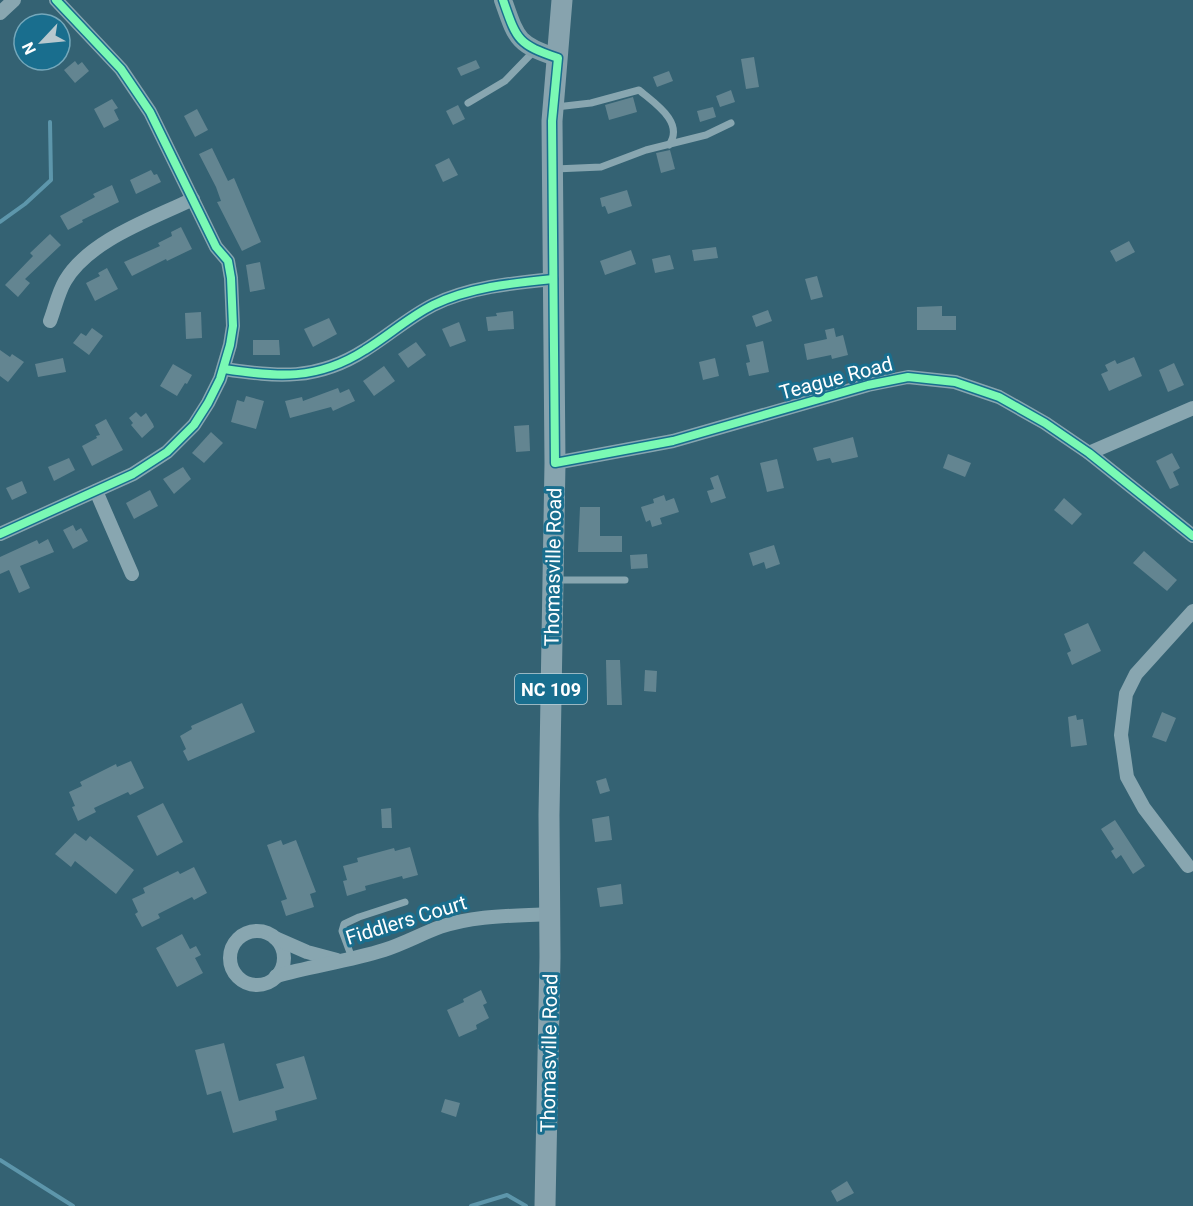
<svg xmlns="http://www.w3.org/2000/svg" width="1193" height="1206" font-family="Roboto,sans-serif">
<style>
.lines{fill:none;stroke-linecap:round;stroke-linejoin:round}
.stream{stroke:#5d96ab;stroke-width:4}
.building{fill:#638591}
.service{stroke:#88a6b0;stroke-width:7}
.minor{stroke:#88a6b0;stroke-width:14}
.secondary{stroke:#83a1ab;stroke-width:18}
.primary{stroke:#87a3ae;stroke-width:21}
.cycleway-casing{stroke:#196e8e;stroke-width:11}
.cycleway{stroke:#7af9b4;stroke-width:8}
.labels{text-anchor:middle;dominant-baseline:central;stroke-width:6;stroke-linejoin:round;paint-order:stroke}
.shield{fill:#196e8e;stroke:#bad4dd;stroke-width:1.5}
.shield-label{font-size:18px;font-weight:bold;fill:#fff}
.street-label{font-size:20px;fill:#fff;stroke:#196e8e}
</style>
<rect width="100%" height="100%" fill="#346273"/>
<g class="lines">
<!-- stream -->
<g class="stream">
<polyline points="0,222 25,204 51,180 50,122"/>
<polyline points="0,1160 73,1206"/>
<polyline points="471,1206 507,1195 526,1206"/>
</g>
</g>
<!-- building -->
<g class="building">
<polygon points="754,57 759,87 746,89 741,59"/>
<polygon points="476,60 480,68 461,76 457,68"/>
<polygon points="75,61 78,65 82,62 89,71 75,83 64,70"/>
<polygon points="669,71 673,81 657,87 653,77"/>
<polygon points="731,90 735,102 720,107 716,96"/>
<polygon points="633,97 637,112 609,120 605,105"/>
<polygon points="112,99 118,108 114,110 119,120 104,128 94,109"/>
<polygon points="458,105 465,119 453,125 446,111"/>
<polygon points="713,107 716,117 700,122 697,111"/>
<polygon points="197,109 208,130 195,137 184,116"/>
<polygon points="212,148 228,181 234,178 261,242 242,251 217,202 221,201 216,187 199,154"/>
<polygon points="670,150 675,169 661,173 656,153"/>
<polygon points="449,158 458,175 443,182 435,165"/>
<polygon points="151,170 154,175 157,174 161,182 136,194 130,180"/>
<polygon points="112,185 119,202 82,220 83,222 68,230 60,216 95,197 93,194"/>
<polygon points="627,190 632,206 608,214 605,206 602,207 600,198"/>
<polygon points="181,227 192,249 167,261 166,259 132,276 124,262 160,246 158,243 172,236 171,232"/>
<polygon points="50,234 61,245 25,279 30,283 18,297 5,285 33,256 30,253"/>
<polygon points="1129,241 1135,252 1116,262 1110,251"/>
<polygon points="716,247 718,258 694,261 692,250"/>
<polygon points="631,250 636,264 605,275 600,261"/>
<polygon points="670,255 674,269 655,273 652,259"/>
<polygon points="260,262 265,289 250,292 246,265"/>
<polygon points="107,268 118,289 95,301 86,283 100,276 98,273"/>
<polygon points="817,276 823,297 811,300 805,279"/>
<polygon points="942,306 942,316 956,316 956,330 917,330 917,307"/>
<polygon points="768,310 772,321 756,327 752,316"/>
<polygon points="513,311 514,329 488,331 486,317 497,316 496,313"/>
<polygon points="201,312 202,338 186,339 185,313"/>
<polygon points="329,318 337,334 313,347 304,329"/>
<polygon points="459,322 466,341 450,347 442,329"/>
<polygon points="92,328 103,336 89,355 73,343 81,333 86,336"/>
<polygon points="834,328 836,337 843,335 848,355 832,359 831,355 807,360 804,344 827,339 825,330"/>
<polygon points="253,340 279,340 280,355 253,355"/>
<polygon points="763,341 769,372 749,376 746,363 750,362 746,345"/>
<polygon points="416,342 426,355 408,368 398,354"/>
<polygon points="0,350 10,357 12,354 24,362 8,382 0,376"/>
<polygon points="1134,357 1142,376 1109,391 1101,374 1108,371 1105,365 1115,360 1117,364"/>
<polygon points="63,358 66,372 38,377 35,364"/>
<polygon points="715,358 719,376 703,380 699,362"/>
<polygon points="1174,363 1184,385 1168,392 1159,370"/>
<polygon points="173,364 192,375 187,384 185,383 177,396 160,386"/>
<polygon points="384,366 395,381 374,396 363,381"/>
<polygon points="338,388 340,393 349,389 355,401 333,411 331,407 290,418 285,401 302,397 303,401"/>
<polygon points="246,396 264,401 256,429 231,422 237,400 244,402"/>
<polygon points="136,412 141,417 146,413 153,424 154,427 142,438 131,425 133,423 129,418"/>
<polygon points="106,419 123,450 92,466 82,446 97,438 96,436 100,435 95,425"/>
<polygon points="529,425 530,451 516,452 514,426"/>
<polygon points="211,432 223,443 204,463 192,453"/>
<polygon points="853,437 858,457 832,463 830,458 817,461 813,448"/>
<polygon points="1172,453 1180,468 1173,472 1179,485 1170,489 1156,461"/>
<polygon points="948,454 971,463 965,477 943,468"/>
<polygon points="69,458 75,470 54,481 48,467"/>
<polygon points="777,459 784,488 767,492 760,463"/>
<polygon points="183,467 191,479 174,494 163,479"/>
<polygon points="718,475 726,498 711,503 707,491 714,489 710,478"/>
<polygon points="22,481 27,493 12,500 6,488"/>
<polygon points="150,490 158,506 134,519 126,503"/>
<polygon points="664,495 666,501 674,498 679,512 660,518 662,524 652,527 650,520 646,522 641,507 654,503 653,499"/>
<polygon points="1064,498 1082,514 1072,525 1054,510"/>
<polygon points="580,507 600,507 600,536 622,536 622,552 578,552"/>
<polygon points="73,525 76,531 81,528 88,541 73,549 63,530"/>
<polygon points="48,539 54,552 20,566 30,588 19,593 9,570 0,574 0,557 37,540 39,544"/>
<polygon points="774,545 780,564 766,569 764,562 753,566 749,553"/>
<polygon points="1144,551 1177,580 1167,591 1133,563"/>
<polygon points="647,554 648,568 631,569 630,555"/>
<polygon points="1088,623 1101,651 1072,665 1067,653 1071,651 1064,634"/>
<polygon points="606,660 620,660 622,705 607,705"/>
<polygon points="645,670 657,671 656,692 644,691"/>
<polygon points="242,703 255,732 188,761 183,751 186,749 180,736 192,729 191,726"/>
<polygon points="1162,712 1176,718 1166,742 1152,737"/>
<polygon points="1076,715 1077,720 1083,719 1087,745 1071,747 1068,717"/>
<polygon points="131,761 144,788 130,795 128,792 94,808 96,812 78,821 72,807 75,806 69,792 82,786 80,782 116,764 117,767"/>
<polygon points="606,778 610,791 600,794 596,781"/>
<polygon points="163,803 183,842 157,856 137,816"/>
<polygon points="391,808 392,828 382,828 381,809"/>
<polygon points="609,816 612,840 595,842 592,819"/>
<polygon points="1115,820 1145,866 1133,874 1121,855 1116,859 1111,851 1114,849 1101,829"/>
<polygon points="75,833 86,841 90,836 134,870 116,894 75,861 71,867 55,854"/>
<polygon points="281,840 283,845 296,840 316,892 310,894 314,907 286,916 281,901 287,899 267,845"/>
<polygon points="410,847 418,875 403,879 402,876 365,886 366,890 347,896 343,881 347,880 343,866 358,862 357,858 394,848 395,851"/>
<polygon points="194,867 207,893 194,900 192,897 158,914 160,918 142,927 135,914 138,912 132,899 145,893 143,888 178,871 180,874"/>
<polygon points="621,884 623,904 600,907 597,888"/>
<polygon points="182,934 190,949 196,946 201,955 195,958 203,973 177,987 156,948"/>
<polygon points="481,990 487,1003 483,1005 489,1018 476,1025 477,1029 459,1037 447,1010 464,1002 463,999"/>
<polygon points="224,1043 239,1101 284,1088 276,1064 304,1056 317,1099 275,1111 277,1120 233,1133 221,1091 207,1095 195,1050"/>
<polygon points="445,1099 460,1103 456,1117 441,1112"/>
<polygon points="847,1181 854,1193 837,1202 831,1191"/>
</g>
<g class="lines">
<!-- service -->
<g class="service">
<polyline points="468,103 505,81 535,50"/>
<path d="M556,107L591,103L639,90C654,103 685,122 669,145"/>
<polyline points="555,169 601,167 646,150 706,135 731,123"/>
<polyline points="555,580 625,580"/>
<polyline points="352,958 342,931 344,924 359,917 405,902"/>
</g>
<!-- minor -->
<g class="minor">
<polyline points="0,13 14,0"/>
<path d="M50,321C55,308 58,293 65,281C89,240 152,219 193,199"/>
<path d="M224,369C277,377 317,381 365,350C388,336 409,317 433,305C470,287 513,283 553,279"/>
<polyline points="1089,453 1193,408"/>
<polyline points="555,463 673,441 868,385 908,377 955,382 999,397 1045,423 1089,453 1193,536"/>
<polyline points="96,491 132,574"/>
<polyline points="0,534 133,474 167,452 194,425 208,403 220,379 230,345 233,326 231,278 228,261 216,247 150,112 121,69 56,0"/>
<polyline points="1188,866 1144,808 1127,777 1121,735 1126,694 1136,674 1193,611"/>
<circle cx="257" cy="958" r="27"/>
<polyline points="275,938 307,952 337,960"/>
<path d="M276,976C312,966 349,961 384,950C403,944 421,934 440,927C475,915 513,916 550,914"/>
</g>
<!-- secondary -->
<path class="secondary" d="M503,0C517,40 517,44 558,58"/>
<!-- primary -->
<polyline class="primary" points="545,1206 550,957 549,815 555,463 552,121 562,0"/>
<defs>
<g id="cycleway">
<path d="M503,0C517,40 517,44 558,58L552,121L555,463L673,441L868,385L908,377L955,382L999,397L1045,423L1089,453L1193,536"/>
<path d="M224,369C277,377 317,381 365,350C388,336 409,317 433,305C470,287 513,283 553,279"/>
<polyline points="0,534 133,474 167,452 194,425 208,403 220,379 230,345 233,326 231,278 228,261 216,247 150,112 121,69 56,0"/>
</g>
</defs>
<!-- cycleway casing -->
<use href="#cycleway" class="cycleway-casing"/>
<!-- cycleway -->
<use href="#cycleway" class="cycleway"/>
</g>
<g class="labels">
<!-- shield labels -->
<rect class="shield" x="515" y="674" width="72" height="30" rx="4.5"/>
<g class="shield-label">
<text x="551" y="689">NC 109</text>
</g>
<!-- street labels -->
<g class="street-label">
<text transform="translate(836 378) rotate(-15)">Teague Road</text>
<text transform="translate(553 567) rotate(-89)">Thomasville Road</text>
<text transform="translate(406 920) rotate(-17)">Fiddlers Court</text>
<text transform="translate(549 1053) rotate(-89)">Thomasville Road</text>
</g>
</g>
<!-- north arrow -->
<g transform="translate(42 42) rotate(244)"><circle r="28" fill="#196e8e" stroke="#75a8bb" stroke-width="1.5"/>
<path d="M0-4.5L10 22L0 15L-10 22Z" fill="#b8c8ce"/>
<text y="-9" font-size="16" font-weight="bold" text-anchor="middle" fill="#ffffff">N</text>
</g>
</svg>
